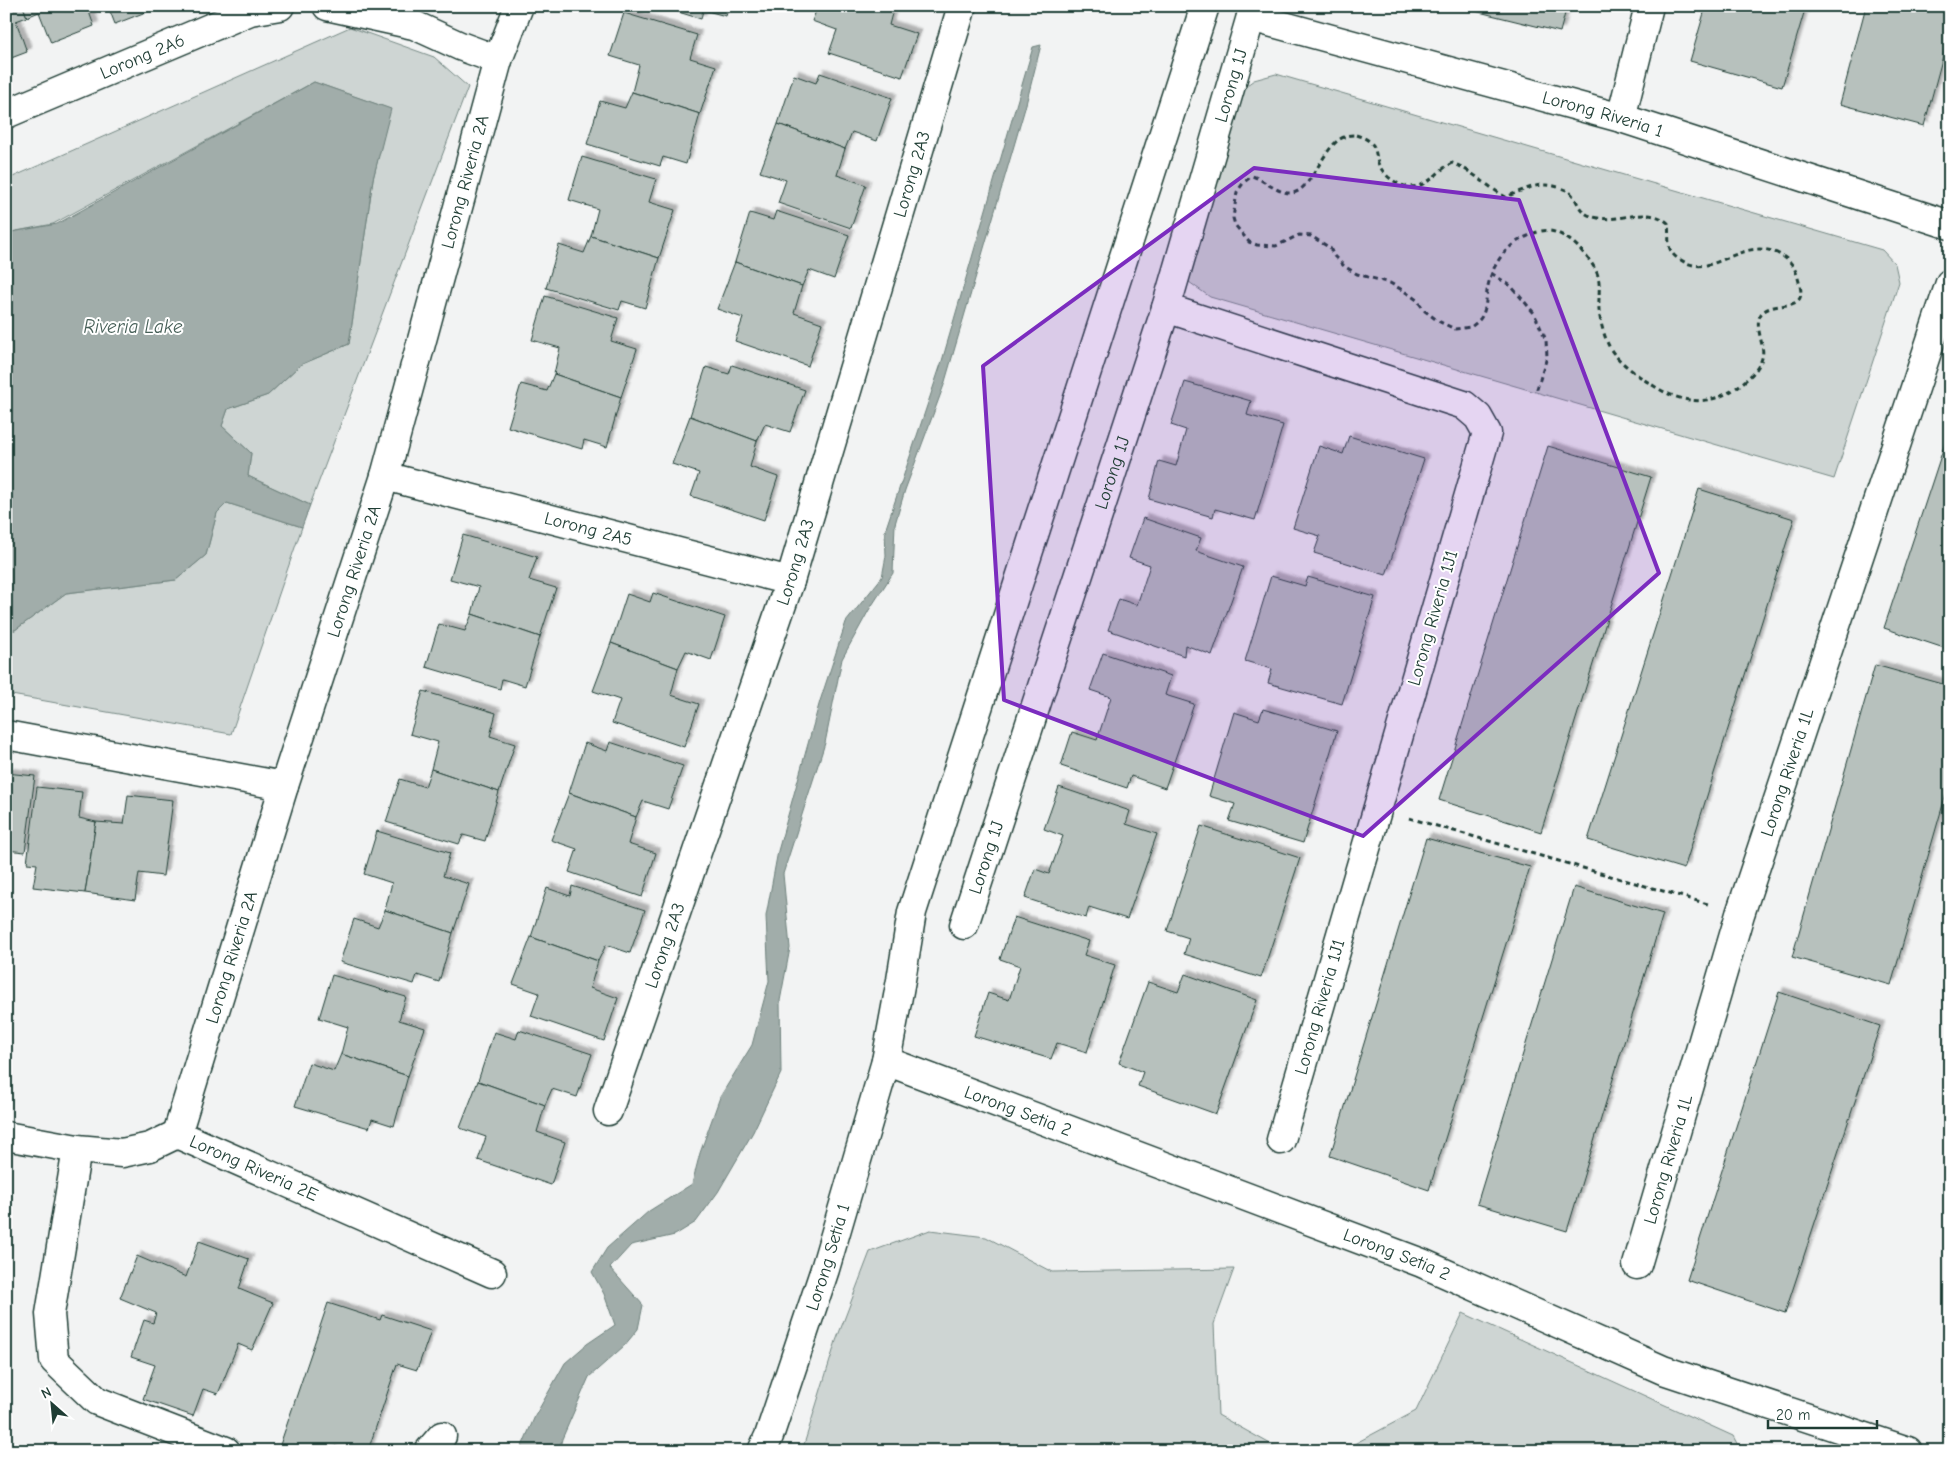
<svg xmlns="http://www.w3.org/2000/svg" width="1956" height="1457" font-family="'Comic Neue',sans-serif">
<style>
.green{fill:#ced5d3;stroke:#768984}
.water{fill:#a1adaa;stroke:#6d807b}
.building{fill:#b7c1bd;stroke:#1f3d34;filter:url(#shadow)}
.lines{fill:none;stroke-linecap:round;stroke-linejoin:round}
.minor-casing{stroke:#1f3d34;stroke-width:31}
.path{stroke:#1f3d34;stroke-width:3;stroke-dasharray:5 4;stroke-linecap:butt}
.minor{stroke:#fff;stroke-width:28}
.marked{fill:#7b2cbf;fill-opacity:0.2;stroke:#7b2cbf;stroke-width:4;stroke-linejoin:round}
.labels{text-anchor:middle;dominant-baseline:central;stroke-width:4;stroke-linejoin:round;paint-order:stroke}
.street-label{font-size:18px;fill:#1f3d34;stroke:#fff}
.water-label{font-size:19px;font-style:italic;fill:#465f57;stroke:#fff}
</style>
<defs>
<filter id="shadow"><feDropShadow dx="4.5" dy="-4.5" stdDeviation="1" flood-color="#0004"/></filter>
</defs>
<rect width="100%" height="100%" fill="#f2f3f3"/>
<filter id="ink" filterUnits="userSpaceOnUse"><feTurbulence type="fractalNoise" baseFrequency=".02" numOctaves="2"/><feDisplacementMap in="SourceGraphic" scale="10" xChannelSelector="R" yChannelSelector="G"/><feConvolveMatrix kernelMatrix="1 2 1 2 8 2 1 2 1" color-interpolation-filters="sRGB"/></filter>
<g filter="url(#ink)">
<!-- green -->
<g class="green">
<polygon points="350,27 434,57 468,87 310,505 248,476 251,453 222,426 228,409 268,395 300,365 349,344 373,179 390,109 314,82 53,224 6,233 6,180"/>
<polygon points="1276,74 1882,250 1895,264 1899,282 1834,479 1210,297 1189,282 1179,264 1237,92 1254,80"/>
<polygon points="227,503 302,527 231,734 6,694 6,630 15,630 66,593 176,580 206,555 217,513"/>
<polygon points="930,1230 986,1237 1052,1272 1234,1269 1214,1324 1218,1415 1283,1451 802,1451 836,1341 870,1252"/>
<polygon points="1463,1313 1733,1436 1741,1451 1341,1451 1416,1411"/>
</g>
<!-- water -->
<g class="water">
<polygon points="1041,45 1025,108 944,385 905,490 895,524 893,573 869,610 842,659 825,743 783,874 790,948 780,1001 781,1073 753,1132 718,1192 696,1222 675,1235 631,1245 610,1268 643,1305 638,1329 624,1346 589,1377 562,1439 559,1451 520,1451 535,1416 565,1363 587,1344 615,1325 604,1294 592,1272 607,1248 649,1211 692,1184 700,1153 720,1097 752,1045 769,981 766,916 778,851 820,701 846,622 882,577 886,556 885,531 942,361 1033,47"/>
<polygon points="314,82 391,109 373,179 349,344 300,365 268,395 228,409 222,426 251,453 248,476 310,505 302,527 227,503 217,513 206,555 176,580 66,593 15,630 6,630 6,233 57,224"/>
</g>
<!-- building -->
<g class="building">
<polygon points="6,6 23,6 27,17 16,21 27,52 6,60"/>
<polygon points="23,6 87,6 94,26 51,43 39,12 27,17"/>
<polygon points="108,6 156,6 156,8 115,24"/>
<polygon points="659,6 729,6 726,16 703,10 701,19"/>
<polygon points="818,6 894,6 889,25 917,34 902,77 829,53 837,30 812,21"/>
<polygon points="1476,6 1567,6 1560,32 1475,11"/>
<polygon points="1706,6 1806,6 1782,87 1690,61"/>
<polygon points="1866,6 1950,6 1950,30 1924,126 1840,104"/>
<polygon points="624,13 697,35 690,58 716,66 700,114 632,92 639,65 610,56"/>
<polygon points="820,73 892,98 877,141 852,132 845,149 778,124 794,75 816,83"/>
<polygon points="632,92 700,114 686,164 663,157 660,166 587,144 600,101 625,108"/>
<polygon points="778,124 845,149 837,175 866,185 851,228 778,203 786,180 760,172"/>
<polygon points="582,157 656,179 649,202 675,210 659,258 591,236 598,209 569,200"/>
<polygon points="776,211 849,235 834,279 809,270 802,286 735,262 750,213 773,220"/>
<polygon points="591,236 659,258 645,308 622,301 619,310 546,288 559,245 584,253"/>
<polygon points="735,262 802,286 794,313 822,323 808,366 735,341 743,318 717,309"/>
<polygon points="545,296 618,318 611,341 637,349 621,397 554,374 560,348 532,340"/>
<polygon points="732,365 805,390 790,432 765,424 757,441 690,416 706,367 729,374"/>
<polygon points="554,374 621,397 607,447 584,440 582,449 508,427 521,384 547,391"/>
<polygon points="1185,382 1251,401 1247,415 1283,425 1255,520 1215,509 1213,517 1149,499 1159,461 1176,466 1186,430 1171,425"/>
<polygon points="690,416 757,441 750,467 778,477 764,520 691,496 699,473 672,464"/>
<polygon points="1950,428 1950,650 1884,628"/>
<polygon points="1349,436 1424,459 1386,575 1314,553 1320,536 1293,528 1319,446 1343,454"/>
<polygon points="1548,446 1651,477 1541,832 1439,800"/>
<polygon points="1699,489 1794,519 1684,869 1588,840"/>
<polygon points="1143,518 1201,538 1196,551 1243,567 1212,655 1185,645 1184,656 1108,630 1119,599 1137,605 1150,565 1129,558"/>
<polygon points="463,535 537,557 529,580 556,588 540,637 472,614 479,587 450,579"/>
<polygon points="1271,576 1305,586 1308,577 1375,597 1342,704 1268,683 1272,669 1245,661"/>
<polygon points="653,593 725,617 711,660 686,651 678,668 611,643 627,594 650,602"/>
<polygon points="472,614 540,637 525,686 502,679 500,689 426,667 439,624 465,631"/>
<polygon points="611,643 678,668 671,695 699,704 684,747 612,723 620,700 593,691"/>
<polygon points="1103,653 1171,676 1165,695 1194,704 1165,788 1131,776 1127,788 1061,766 1072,732 1097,740 1111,697 1090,690"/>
<polygon points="1875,665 1950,686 1950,780 1891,985 1792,957"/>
<polygon points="423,691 496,713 490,736 515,744 499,792 431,769 438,742 410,734"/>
<polygon points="1263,709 1337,731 1303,843 1229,821 1235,804 1209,796 1234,712 1259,720"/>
<polygon points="610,742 683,766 668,809 643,801 636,817 569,793 585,743 607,751"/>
<polygon points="431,769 499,792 485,841 463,835 459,844 386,822 400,779 425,787"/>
<polygon points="6,773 35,776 25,852 6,850"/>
<polygon points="37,787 82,792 79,818 96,822 85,893 33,887 37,864 27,863"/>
<polygon points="1059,787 1130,811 1126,824 1157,834 1127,919 1089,907 1086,918 1025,898 1035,869 1049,874 1063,836 1044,829"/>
<polygon points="569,793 636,817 628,844 656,853 642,897 569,872 577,849 551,840"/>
<polygon points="128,795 173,800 163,876 139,873 135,900 85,893 96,822 124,824"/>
<polygon points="1201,826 1300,858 1261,978 1184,954 1189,938 1167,931"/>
<polygon points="377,831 450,853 443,876 469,884 453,933 385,910 392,883 364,874"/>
<polygon points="1426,838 1530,867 1429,1190 1330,1156"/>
<polygon points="572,886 645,910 630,953 606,945 598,961 531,937 547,888 570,896"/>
<polygon points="1574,887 1663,914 1567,1231 1477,1204"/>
<polygon points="385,910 453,933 439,982 417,975 414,984 340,962 354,919 378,927"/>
<polygon points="1014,917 1089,941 1084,955 1115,965 1087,1052 1057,1043 1051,1059 974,1036 988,993 1009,1000 1020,966 1000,959"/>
<polygon points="531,937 598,961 590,988 618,998 604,1041 531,1016 539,993 513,984"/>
<polygon points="1185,974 1257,1000 1216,1114 1138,1086 1143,1072 1119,1063 1148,982 1178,992"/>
<polygon points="332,975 406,997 399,1020 425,1028 408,1076 341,1054 348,1027 319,1018"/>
<polygon points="1779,992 1880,1026 1785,1313 1687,1280"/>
<polygon points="519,1030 592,1054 577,1097 552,1089 545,1105 478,1081 494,1032 516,1039"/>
<polygon points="341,1054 408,1076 394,1126 372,1119 369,1128 295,1106 309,1063 334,1071"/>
<polygon points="478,1081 545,1105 537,1132 565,1142 551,1185 478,1160 486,1137 460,1128"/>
<polygon points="199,1241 249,1259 239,1289 273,1303 252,1350 238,1344 218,1394 203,1389 193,1416 143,1399 155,1365 131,1357 144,1320 153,1323 156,1313 120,1298 137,1256 186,1277"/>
<polygon points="328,1303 380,1320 382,1315 431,1331 417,1370 397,1364 368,1451 349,1451 335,1446 334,1451 286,1451 279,1448"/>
</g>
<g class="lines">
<defs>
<g id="minor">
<polyline points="327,6 414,25 460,46 498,60"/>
<path id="s1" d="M1251,17L1621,118L1950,225"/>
<path id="s2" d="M6,114L250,11L280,6"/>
<polyline points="1621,118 1649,6"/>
<polyline points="1166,308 1464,405 1478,417 1487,433 1281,1140"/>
<path id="s3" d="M385,476L790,581"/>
<polyline points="6,735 284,786"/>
<path id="s4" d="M964,925L1166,308L1254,6"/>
<path id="s5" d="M886,1061L1422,1263L1663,1370L1908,1451"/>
<path id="s6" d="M608,1111L790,581L962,6"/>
<path id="s7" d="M177,1134L284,786L385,476L498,60L519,6"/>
<path id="s8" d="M6,1136L77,1149L122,1153L150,1147L177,1134L492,1273"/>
<polyline points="77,1149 50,1314 54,1360 97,1401 226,1451"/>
<path id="s9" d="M1637,1265L1740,914L1950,283"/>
<polyline points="429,1451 442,1436"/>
<path id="s10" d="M762,1451L769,1436L825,1269L886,1061L901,980L912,912L1205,6"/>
</g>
</defs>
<!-- minor casing -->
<use href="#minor" class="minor-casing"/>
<!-- path -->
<g class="path">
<path d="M1356,135C1362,137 1368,139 1372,144C1376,148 1376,157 1378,163C1385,179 1406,193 1423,184C1434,179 1440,169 1452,163C1472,170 1487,187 1506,197C1522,191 1536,182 1554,186C1558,187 1565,189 1568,191C1580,199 1575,214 1598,218C1622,222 1649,206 1668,223C1669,230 1668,244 1670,249C1672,254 1676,258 1681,260C1713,281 1740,236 1777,253C1793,261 1796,269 1800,286C1807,314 1773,299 1761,314C1753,326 1766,346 1762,358C1760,366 1753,374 1747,379C1718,406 1687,407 1654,386C1641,378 1615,360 1609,346C1604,336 1600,321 1599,310C1598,297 1602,280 1595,269C1591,261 1584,254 1579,248C1572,241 1560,232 1550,231C1543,229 1534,233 1528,236C1505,245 1491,266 1487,291C1486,299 1486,309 1482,316C1480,320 1475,324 1471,327L1455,329L1438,321L1425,311L1417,300L1404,291L1390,283L1357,274L1344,266L1334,256L1330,248L1311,236L1299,235L1276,246L1257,245L1249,242L1235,225L1233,218L1237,192L1244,182L1252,176C1265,180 1277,194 1292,193C1312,191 1323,145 1344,137C1347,135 1352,135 1356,135Z"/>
<polyline points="1491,273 1511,286 1534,313 1546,340 1547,357 1536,392"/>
<polyline points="1409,818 1708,904"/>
</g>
<!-- minor -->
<use href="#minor" class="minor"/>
</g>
</g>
<!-- marked area -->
<path class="marked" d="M1254,168L1519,200L1659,573L1363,836L1004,700L983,366Z"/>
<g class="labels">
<!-- street labels -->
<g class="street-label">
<text stroke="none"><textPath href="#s2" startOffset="148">Lorong 2A6</textPath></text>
<text stroke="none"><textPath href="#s4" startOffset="881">Lorong 1J</textPath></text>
<text stroke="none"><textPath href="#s1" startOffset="365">Lorong Riveria 1</textPath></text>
<text stroke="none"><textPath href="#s6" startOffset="985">Lorong 2A3</textPath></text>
<text stroke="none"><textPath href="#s7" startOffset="995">Lorong Riveria 2A</textPath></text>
<text stroke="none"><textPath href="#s4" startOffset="476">Lorong 1J</textPath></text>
<text stroke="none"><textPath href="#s3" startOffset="210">Lorong 2A5</textPath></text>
<text stroke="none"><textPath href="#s6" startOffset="580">Lorong 2A3</textPath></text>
<text stroke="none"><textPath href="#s7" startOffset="590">Lorong Riveria 2A</textPath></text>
<text transform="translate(1433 618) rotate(-74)">Lorong Riveria 1J1</text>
<text stroke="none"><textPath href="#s9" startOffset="515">Lorong Riveria 1L</textPath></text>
<text stroke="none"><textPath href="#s4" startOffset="71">Lorong 1J</textPath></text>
<text stroke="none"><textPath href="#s6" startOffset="175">Lorong 2A3</textPath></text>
<text stroke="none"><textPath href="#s7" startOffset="185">Lorong Riveria 2A</textPath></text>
<text transform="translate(1320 1007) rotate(-74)">Lorong Riveria 1J1</text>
<text stroke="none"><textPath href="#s5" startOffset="141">Lorong Setia 2</textPath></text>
<text stroke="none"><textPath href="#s9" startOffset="110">Lorong Riveria 1L</textPath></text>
<text stroke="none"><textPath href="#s8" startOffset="260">Lorong Riveria 2E</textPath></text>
<text stroke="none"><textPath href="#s5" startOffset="546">Lorong Setia 2</textPath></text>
<text stroke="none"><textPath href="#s10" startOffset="205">Lorong Setia 1</textPath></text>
</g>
<!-- water labels -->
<g class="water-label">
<text x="133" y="327">Riveria Lake</text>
</g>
</g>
<!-- margin -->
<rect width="1956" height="1457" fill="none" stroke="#fff" stroke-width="25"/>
<rect x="12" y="12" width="1931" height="1432" fill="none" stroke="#1f3d34" stroke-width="2" filter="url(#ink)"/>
<!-- north arrow -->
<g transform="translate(52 1404) rotate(333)" stroke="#ffffff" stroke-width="4" paint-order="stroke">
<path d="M0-4L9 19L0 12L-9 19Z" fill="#1f3d34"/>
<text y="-8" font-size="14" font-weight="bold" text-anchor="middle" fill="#1f3d34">N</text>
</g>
<!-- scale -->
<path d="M1768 1420v8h109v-8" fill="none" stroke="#1f3d34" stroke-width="2.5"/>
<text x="1776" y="1420" font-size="15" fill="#1f3d34" stroke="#ffffff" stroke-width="4" paint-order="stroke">20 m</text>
</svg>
